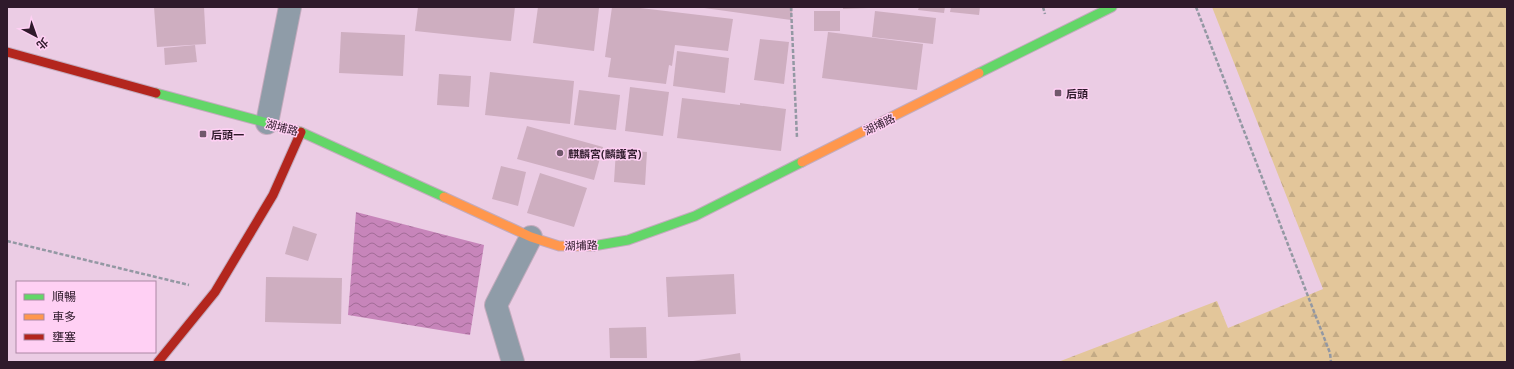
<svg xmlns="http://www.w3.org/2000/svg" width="1514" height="369" font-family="'Noto Sans','Noto Sans TC',sans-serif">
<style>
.forest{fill:url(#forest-firs)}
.water{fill:url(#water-waves)}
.building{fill:#ceaec0}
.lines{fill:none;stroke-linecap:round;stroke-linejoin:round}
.street-casing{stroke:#c3abbd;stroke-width:24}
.fast-casing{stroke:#c3abbd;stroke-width:11}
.slow-casing{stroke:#c3abbd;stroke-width:11}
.jam-casing{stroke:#c3abbd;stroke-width:11}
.path{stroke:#9398a3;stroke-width:2.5;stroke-dasharray:4 2;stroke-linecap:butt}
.street{stroke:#8f9ca8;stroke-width:22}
.fast{stroke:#63d668;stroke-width:9}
.slow{stroke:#ff974d;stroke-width:9}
.jam{stroke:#b3261e;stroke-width:9}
.poi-dot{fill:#71586c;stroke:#ffd0f4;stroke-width:1.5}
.labels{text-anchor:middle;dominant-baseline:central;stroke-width:3;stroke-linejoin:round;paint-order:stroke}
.poi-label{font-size:11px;font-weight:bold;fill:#2f1a2b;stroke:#ffd0f4;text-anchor:start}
.street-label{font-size:11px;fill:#2f1a2b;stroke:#ffd0f4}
</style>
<defs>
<pattern id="forest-firs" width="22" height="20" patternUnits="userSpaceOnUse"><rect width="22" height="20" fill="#e3c69a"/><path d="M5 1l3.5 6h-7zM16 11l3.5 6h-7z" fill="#c3aa85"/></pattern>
<pattern id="water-waves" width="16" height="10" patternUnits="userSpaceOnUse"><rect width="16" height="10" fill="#c785ba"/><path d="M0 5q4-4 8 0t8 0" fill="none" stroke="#a26c97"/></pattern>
</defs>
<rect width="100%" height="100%" fill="#ebcce4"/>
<!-- forest -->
<polygon class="forest" points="1212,7 1507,7 1507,362 1058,362 1217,301 1228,328 1323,289"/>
<!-- water -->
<polygon class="water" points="356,212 484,245 470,335 348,315"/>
<!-- building -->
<g class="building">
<polygon points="154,7 204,7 206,44 157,47"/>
<polygon points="418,7 515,7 511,41 415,31"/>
<polygon points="538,7 599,8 594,51 533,43"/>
<polygon points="612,7 632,7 733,19 728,51 675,45 672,66 669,65 666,84 608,77 611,58 605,57"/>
<polygon points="697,7 793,7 791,20"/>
<polygon points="843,7 868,7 868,8 843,9"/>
<polygon points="919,7 945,7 944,13 918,10"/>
<polygon points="951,7 980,7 979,15 950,12"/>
<rect x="814" y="11" width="26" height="20"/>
<polygon points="875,11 936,18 933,44 872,37"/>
<polygon points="341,32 405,35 403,76 339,73"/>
<polygon points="828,32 923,44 917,90 822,78"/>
<polygon points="760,39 789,42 784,84 754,80"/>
<polygon points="195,45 197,62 165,65 164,48"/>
<polygon points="677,51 729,58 725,93 673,86"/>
<polygon points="490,72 574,81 570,124 485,115"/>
<polygon points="439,74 471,76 469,107 437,105"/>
<polygon points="630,87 669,92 663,136 625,131"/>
<polygon points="579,90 620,95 616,130 574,125"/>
<polygon points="682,98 740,105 740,103 786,109 781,151 677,138"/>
<polygon points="527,126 603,147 594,180 517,159"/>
<polygon points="616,150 647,152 645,185 614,182"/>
<polygon points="501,166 526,172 518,206 492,199"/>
<polygon points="540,173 587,188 574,227 527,213"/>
<polygon points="293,226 317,234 308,261 285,254"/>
<polygon points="734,274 736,314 668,317 666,277"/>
<polygon points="266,277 342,278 341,324 265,322"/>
<polygon points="646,327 647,358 610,358 609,328"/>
<polygon points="740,353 741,362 693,362 693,361"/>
</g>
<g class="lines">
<defs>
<g id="street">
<polyline points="267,123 290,7"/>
<polyline points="513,362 496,305 531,237"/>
</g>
<g id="fast">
<polyline points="979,73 1112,7"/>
<polyline points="156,93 301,132 444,197"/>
<polyline points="593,246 628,240 695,216 802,162"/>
</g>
<g id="slow">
<polyline points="802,162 979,73"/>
<polyline points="444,197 531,237 559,246 593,246"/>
</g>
<g id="jam">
<polyline points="7,52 156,93"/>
<polyline points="158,362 215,292 273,195 301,132"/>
</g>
</defs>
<!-- street casing -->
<use href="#street" class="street-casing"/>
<!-- fast casing -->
<use href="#fast" class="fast-casing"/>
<!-- slow casing -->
<use href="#slow" class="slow-casing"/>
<!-- jam casing -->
<use href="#jam" class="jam-casing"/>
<!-- path -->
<g class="path">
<polyline points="791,7 797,138"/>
<polyline points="1043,7 1045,14"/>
<polyline points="1196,7 1330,353 1331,362"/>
<polyline points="7,241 189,285"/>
</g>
<!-- street -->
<use href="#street" class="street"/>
<!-- fast -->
<use href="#fast" class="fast"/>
<!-- slow -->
<use href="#slow" class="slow"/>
<!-- jam -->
<use href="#jam" class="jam"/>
</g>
<!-- markers -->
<g class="poi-dot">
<rect x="1054" y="89" width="8" height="8" rx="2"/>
<rect x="199" y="130" width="8" height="8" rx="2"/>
<circle cx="560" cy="153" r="4"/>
</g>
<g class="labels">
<!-- poi labels -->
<g class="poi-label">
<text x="1066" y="93">后頭</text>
<text x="211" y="134">后頭一</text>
<text x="568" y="153">麒麟宮(麟護宮)</text>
</g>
<!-- street labels -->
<g class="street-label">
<text transform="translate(879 124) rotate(-26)">湖埔路</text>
<text transform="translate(282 127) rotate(15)">湖埔路</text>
<text transform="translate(581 245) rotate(-2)">湖埔路</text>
</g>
</g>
<!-- border -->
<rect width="1514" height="369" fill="none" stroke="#2f1a2b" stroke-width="16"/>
<!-- legend -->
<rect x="16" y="281" width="140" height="72" fill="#ffd0f4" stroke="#ac87a4"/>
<rect x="24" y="294" width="20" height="6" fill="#63d668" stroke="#ac87a4"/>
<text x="52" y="301" font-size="12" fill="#2f1a2b">順暢</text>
<rect x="24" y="314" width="20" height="6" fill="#ff974d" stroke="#ac87a4"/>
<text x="52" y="321" font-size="12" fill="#2f1a2b">車多</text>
<rect x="24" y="334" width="20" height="6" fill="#b3261e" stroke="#ac87a4"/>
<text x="52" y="341" font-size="12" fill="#2f1a2b">壅塞</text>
<!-- north arrow -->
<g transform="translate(36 36) rotate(139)" stroke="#ffd0f4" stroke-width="3" paint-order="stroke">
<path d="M0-3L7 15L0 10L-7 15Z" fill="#2f1a2b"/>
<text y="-6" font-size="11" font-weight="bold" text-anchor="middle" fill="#2f1a2b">北</text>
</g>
</svg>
